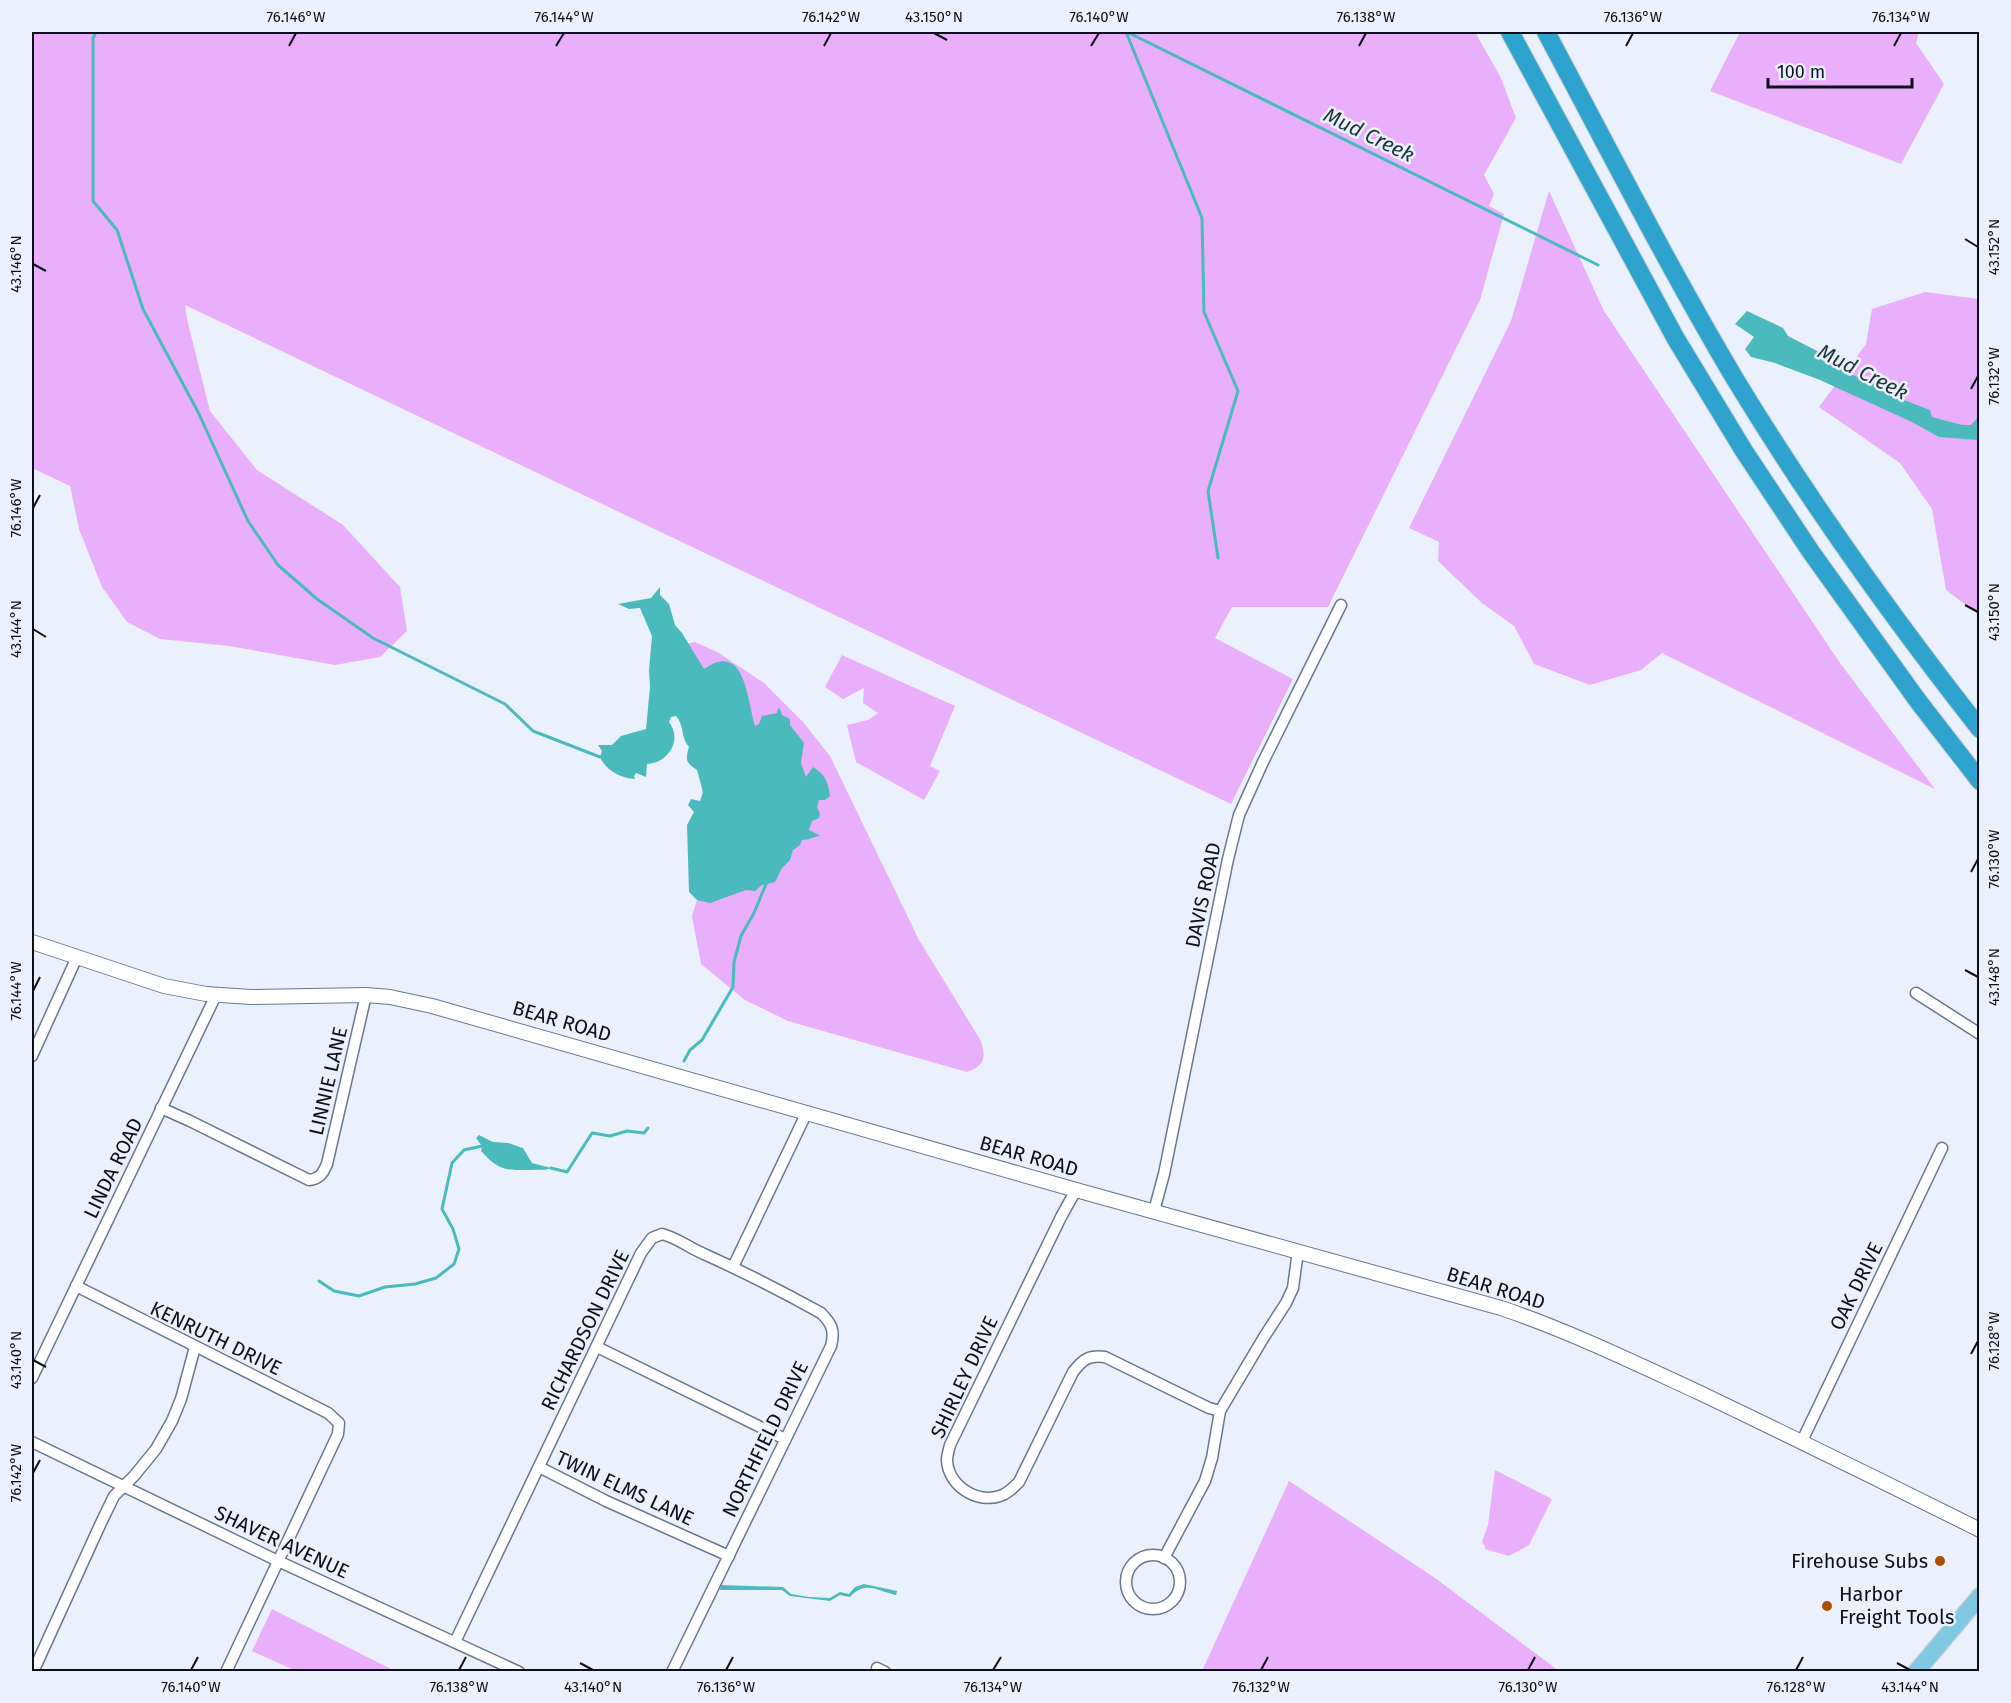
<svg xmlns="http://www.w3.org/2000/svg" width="2011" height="1703" font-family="'Fira Sans',sans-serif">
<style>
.green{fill:#e9affa}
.water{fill:#4ababd}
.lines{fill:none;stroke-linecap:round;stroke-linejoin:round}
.stream{stroke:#4ababd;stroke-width:3}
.street-casing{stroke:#677890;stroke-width:13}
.secondary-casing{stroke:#677890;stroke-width:16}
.primary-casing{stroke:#cecfd1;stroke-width:19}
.highway-casing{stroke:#cecfd1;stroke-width:20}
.street{stroke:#fff;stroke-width:10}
.secondary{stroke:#fff;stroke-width:14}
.primary{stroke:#81c8e2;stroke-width:16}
.highway{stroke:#2da3ce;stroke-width:18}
.ticks{fill:none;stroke:#0b111a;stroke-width:2}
.poi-dot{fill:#ad4e00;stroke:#eaf1fc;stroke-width:2}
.labels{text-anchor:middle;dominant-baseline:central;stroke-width:5;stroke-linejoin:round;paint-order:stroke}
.street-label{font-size:20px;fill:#0b111a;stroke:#eaf1fc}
.poi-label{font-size:20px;fill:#0b111a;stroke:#eaf1fc;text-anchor:end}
.water-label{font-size:21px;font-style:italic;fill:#1c3536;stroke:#eaf1fc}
.neatline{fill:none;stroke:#0b111a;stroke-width:2}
.ticks-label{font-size:15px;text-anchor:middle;fill:#0b111a}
</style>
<rect width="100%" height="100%" fill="#eaf1fc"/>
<!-- green -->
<g class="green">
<polygon points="32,32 1475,32 1501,78 1516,118 1484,175 1494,194 1489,206 1504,214 1480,300 1328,607 1232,607 1215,638 1293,679 1231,804 185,305 187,319 210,411 257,470 343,525 400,587 407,631 380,657 335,665 229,646 160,639 127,622 102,587 79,529 70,486 32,468"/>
<polygon points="1740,32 1919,32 1916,43 1944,84 1901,164 1710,91"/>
<polygon points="1549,191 1604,311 1840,663 1935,789 1662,653 1641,670 1590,685 1534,664 1514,626 1482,603 1438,561 1439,542 1409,528 1511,321"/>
<polygon points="1925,292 1979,299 1979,615 1946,590 1932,509 1900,463 1819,407 1866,344 1872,309"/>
<path d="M695,642L717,652L764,683L803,722L830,756L919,940L981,1041C986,1058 985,1066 967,1072L788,1021L745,1000L701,964L692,916L708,865L706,813L678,645Z"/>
<polygon points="842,655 955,706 930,766 940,771 924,800 856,762 847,725 868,720 878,713 863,703 864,688 843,699 825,687"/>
<polygon points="1495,1470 1552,1499 1529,1545 1509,1556 1485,1549 1485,1546 1482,1542 1488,1525"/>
<polygon points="1289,1481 1435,1578 1559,1671 1202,1671"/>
<polygon points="272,1609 395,1671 296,1671 252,1651"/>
</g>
<!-- water -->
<g class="water">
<polygon points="1747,311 1783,328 1788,336 1823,354 1838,350 1846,372 1865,380 1876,380 1886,393 1930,410 1932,417 1962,425 1971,425 1979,416 1979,439 1978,440 1939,437 1912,422 1820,380 1775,363 1751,357 1745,349 1754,337 1735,324"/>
<path d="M660,587V595L669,604L675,625L682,633L704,669C745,640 747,699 755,726L759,724L762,716L777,713L778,708L780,709L782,715L790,719V725L804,743L801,763L806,777L813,767C825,774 828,782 830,796L825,800H819L817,807L820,814L819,818L812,821L809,830L821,836C814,836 809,840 802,840L800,845L793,850L790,860L782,868L775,882L762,885L755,891L746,890L710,903L697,900L689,892L687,825L694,812L688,805L691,799L700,801L703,792L697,770C686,763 685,760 689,747C680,737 685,726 676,716L671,717L669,722C683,740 668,763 647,764L646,777L636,773L634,776L635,779C621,778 606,771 600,757L602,751L598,745H612L621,736L646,729L650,687L649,670L652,636L640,608L629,609L618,604L651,598Z"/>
<path d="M479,1135L493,1142L508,1143L523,1148L532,1163L551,1168C544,1171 539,1169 532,1170C506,1170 500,1172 481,1151L482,1146L476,1138Z"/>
<path d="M864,1584L897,1591L896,1595C877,1591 866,1580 850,1597L840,1595L830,1601L790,1596L782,1590H720L721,1585L783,1587L791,1594L809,1597L830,1598L840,1592L849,1594L855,1587Z"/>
</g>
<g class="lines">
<!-- stream -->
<g class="stream">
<polyline points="96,32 93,38 93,201 117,230 143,309 199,414 248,521 278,565 317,599 373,638 505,704 533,731 600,757"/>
<polyline points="1126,32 1202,218 1204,312 1238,391 1208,491 1218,558"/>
<polyline points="1127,32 1598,265"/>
<polyline points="684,1061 690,1050 702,1040 733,987 734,962 741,936 754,913 766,884"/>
<polyline points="551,1168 567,1172 592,1133 610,1136 627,1131 644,1133 648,1128"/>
<polyline points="319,1281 334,1291 359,1296 385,1287 415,1284 436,1278 454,1264 459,1249 453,1229 442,1209 452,1163 464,1150 482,1146"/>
</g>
<defs>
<g id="street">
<polyline points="1916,993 1980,1034"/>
<polyline points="32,1056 77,957"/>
<path d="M161,1108L190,1121L309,1180C320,1179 323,1173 327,1164L366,995"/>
<path d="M1076,1190L1061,1217L950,1445C949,1450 947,1455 947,1460C948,1485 976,1504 1000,1496C1007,1494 1013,1488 1019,1482L1073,1372C1083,1359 1089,1355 1105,1357L1209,1408L1220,1411"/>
<polyline points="1154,1211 1164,1174 1228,859 1239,815 1263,762 1341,605"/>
<polyline points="733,1267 807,1112"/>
<polyline points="76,1286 328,1413 339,1423 338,1434 226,1672"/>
<polyline points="597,1347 785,1439"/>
<polyline points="32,1378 216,995"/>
<polyline points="1802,1441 1942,1148"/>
<polyline points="32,1442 278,1561 519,1672"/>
<polyline points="539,1467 606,1501 729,1556"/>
<circle cx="1153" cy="1582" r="27"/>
<polyline points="1164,1558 1205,1481 1212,1458 1220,1411 1264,1337 1286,1303 1293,1288 1298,1251"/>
<path d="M455,1642L641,1253L652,1238L662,1234C678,1238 689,1248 704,1254C744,1272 783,1292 821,1313C832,1324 835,1331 831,1346L672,1672"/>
<polyline points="877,1668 885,1672"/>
<polyline points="33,1672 100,1525 114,1496 134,1476 156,1449 172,1421 181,1399 195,1347"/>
</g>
<path id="secondary" d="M32,942L164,986L206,994L251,997L366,995L390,997L432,1006L1076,1190L1501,1308C1569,1331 1633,1362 1698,1392C1792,1437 1886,1483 1980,1530"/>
<polyline id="primary" points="1916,1672 1980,1596"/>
<g id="highway">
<polyline points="1510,32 1676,339 1744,451 1811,552 1918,701 1980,781"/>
<path d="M1546,32C1608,148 1668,266 1735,379C1809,501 1892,617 1980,729"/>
</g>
</defs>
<!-- street casing -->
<use href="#street" class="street-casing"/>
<!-- secondary casing -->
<use href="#secondary" class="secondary-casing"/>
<!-- primary casing -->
<use href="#primary" class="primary-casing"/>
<!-- highway casing -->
<use href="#highway" class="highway-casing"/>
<!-- street -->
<use href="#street" class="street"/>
<!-- secondary -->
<use href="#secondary" class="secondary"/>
<!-- primary -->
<use href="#primary" class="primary"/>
<!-- highway -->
<use href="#highway" class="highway"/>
</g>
<!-- ticks -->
<path class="ticks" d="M934,33L947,40M289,46L296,33M556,46L564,33M824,46L831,33M1091,46L1099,33M1359,46L1366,33M1626,46L1633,33M1894,46L1901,33M1965,239L1978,247M33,264L46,271M1971,389L1978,376M33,508L40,495M1965,605L1978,612M33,629L46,637M1971,872L1978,859M1965,970L1978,977M33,991L40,977M1971,1354L1978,1341M33,1360L46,1367M33,1473L40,1460M580,1663L593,1670M1897,1663L1910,1670M191,1670L198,1657M459,1670L466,1657M726,1670L733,1657M993,1670L1001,1657M1261,1670L1268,1657M1528,1670L1535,1657M1796,1670L1803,1657"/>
<!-- markers -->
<g class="poi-dot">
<circle cx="1940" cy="1561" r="6"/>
<circle cx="1827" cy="1606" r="6"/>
</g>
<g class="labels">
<!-- street labels -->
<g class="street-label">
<text transform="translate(1203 895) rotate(-78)">DAVIS ROAD</text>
<text transform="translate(562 1021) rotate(16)">BEAR ROAD</text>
<text transform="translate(328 1081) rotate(-77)">LINNIE LANE</text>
<text transform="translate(1029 1156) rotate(16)">BEAR ROAD</text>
<text transform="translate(113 1168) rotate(-64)">LINDA ROAD</text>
<text transform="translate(1856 1286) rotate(-64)">OAK DRIVE</text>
<text transform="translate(1496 1288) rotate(17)">BEAR ROAD</text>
<text transform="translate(585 1330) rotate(-64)">RICHARDSON DRIVE</text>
<text transform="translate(216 1338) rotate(26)">KENRUTH DRIVE</text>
<text transform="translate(964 1377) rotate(-65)">SHIRLEY DRIVE</text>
<text transform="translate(765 1439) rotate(-64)">NORTHFIELD DRIVE</text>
<text transform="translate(625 1488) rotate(25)">TWIN ELMS LANE</text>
<text transform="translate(282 1542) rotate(25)">SHAVER AVENUE</text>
</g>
<!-- poi labels -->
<g class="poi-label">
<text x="1928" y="1561">Firehouse Subs</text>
<text x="1839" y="1594" text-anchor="start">Harbor<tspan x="1839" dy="23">Freight Tools</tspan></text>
</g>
<!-- water labels -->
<g class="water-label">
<text transform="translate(1369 135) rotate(26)">Mud Creek</text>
<text transform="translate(1863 372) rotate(27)">Mud Creek</text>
</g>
</g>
<!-- border -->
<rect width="2011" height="1703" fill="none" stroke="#eaf1fc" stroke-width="66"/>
<!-- scale -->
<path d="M1768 78v9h144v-9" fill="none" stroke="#0b111a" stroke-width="3"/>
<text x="1777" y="78" font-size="18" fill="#0b111a" stroke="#eaf1fc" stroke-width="4.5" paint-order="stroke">100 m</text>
<rect x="33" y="33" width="1945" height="1637" class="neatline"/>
<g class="ticks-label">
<text x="296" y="22">76.146°W</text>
<text x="564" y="22">76.144°W</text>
<text x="831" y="22">76.142°W</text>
<text x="934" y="22">43.150°N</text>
<text x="1099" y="22">76.140°W</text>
<text x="1366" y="22">76.138°W</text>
<text x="1633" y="22">76.136°W</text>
<text x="1901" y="22">76.134°W</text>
<text transform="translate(1994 247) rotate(-90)" y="5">43.152°N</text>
<text transform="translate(16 264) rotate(-90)" y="5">43.146°N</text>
<text transform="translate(1994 376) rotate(-90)" y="5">76.132°W</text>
<text transform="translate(16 508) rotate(-90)" y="5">76.146°W</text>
<text transform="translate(1994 612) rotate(-90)" y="5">43.150°N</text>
<text transform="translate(16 629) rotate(-90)" y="5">43.144°N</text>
<text transform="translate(1994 859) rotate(-90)" y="5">76.130°W</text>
<text transform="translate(1994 977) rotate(-90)" y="5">43.148°N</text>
<text transform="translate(16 991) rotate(-90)" y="5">76.144°W</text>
<text transform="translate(1994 1341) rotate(-90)" y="5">76.128°W</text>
<text transform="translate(16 1360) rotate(-90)" y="5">43.140°N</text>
<text transform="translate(16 1473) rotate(-90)" y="5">76.142°W</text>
<text x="191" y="1692">76.140°W</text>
<text x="459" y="1692">76.138°W</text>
<text x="593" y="1692">43.140°N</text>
<text x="726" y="1692">76.136°W</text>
<text x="993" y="1692">76.134°W</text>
<text x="1261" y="1692">76.132°W</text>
<text x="1528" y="1692">76.130°W</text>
<text x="1796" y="1692">76.128°W</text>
<text x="1910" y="1692">43.144°N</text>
</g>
</svg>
